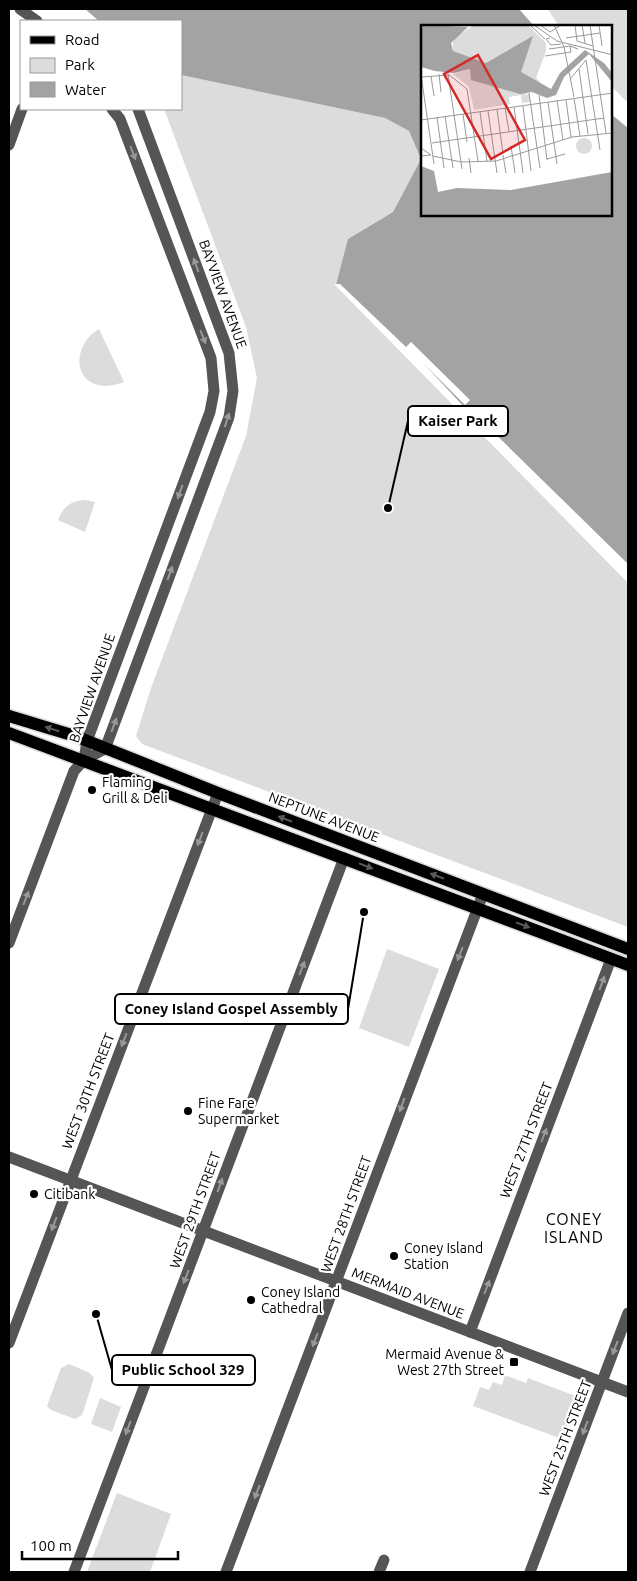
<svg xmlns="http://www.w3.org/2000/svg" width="637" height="1581" font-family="Ubuntu,sans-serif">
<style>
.green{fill:#dcdcdc}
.water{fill:#a3a3a3}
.pier{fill:#fff}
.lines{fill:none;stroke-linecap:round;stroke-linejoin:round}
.major-casing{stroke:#dbdbdb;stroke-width:15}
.minor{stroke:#555;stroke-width:11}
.major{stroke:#000;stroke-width:12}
.oneway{fill:#999}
.oneway2{fill:#595959}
.poi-dot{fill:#000;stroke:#fff;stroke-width:2}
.labels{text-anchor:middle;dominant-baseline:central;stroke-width:4.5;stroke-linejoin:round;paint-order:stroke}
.street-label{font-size:14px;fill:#000;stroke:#fff}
.poi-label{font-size:14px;fill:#000;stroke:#fff;text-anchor:start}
.quarter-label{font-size:16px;letter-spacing:1px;fill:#000;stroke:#fff}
.inset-road{fill:none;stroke:#999;stroke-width:1}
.view{fill:#d62828;fill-opacity:0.15;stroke:#d62828;stroke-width:2.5}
.inset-edge{fill:none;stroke:#000;stroke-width:2.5}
.leader{fill:none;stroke:#000;stroke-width:2}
.callout-dot{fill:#000;stroke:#fff;stroke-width:2}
.callout{fill:#fff;stroke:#000;stroke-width:2}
.callout-label{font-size:15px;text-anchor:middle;font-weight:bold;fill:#000}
</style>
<rect width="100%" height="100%" fill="#fff"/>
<!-- green -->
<g class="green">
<polygon points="548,9 628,9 628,106 611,88 611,26 559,26"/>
<polygon points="181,75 385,118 409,131 421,159 393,212 348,239 628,580 628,927 142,744 136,736 151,688 246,436 257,378 246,327 164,109 181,109"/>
<path d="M99,329L124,382C118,384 111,386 104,386C70,383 74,343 99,329Z"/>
<path d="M85,500L95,502L85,532L58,520C63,507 70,501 85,500Z"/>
<polygon points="387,949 439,969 409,1047 359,1028"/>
<polygon points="69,1364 90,1373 94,1378 82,1415 75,1419 51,1410 47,1406 61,1368"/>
<polygon points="505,1375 526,1383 528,1378 578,1397 562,1439 473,1406 480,1387 489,1390 493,1382 502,1385"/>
<polygon points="100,1398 121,1407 112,1432 91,1424"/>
<polygon points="117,1493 171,1514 150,1572 87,1572"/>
</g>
<!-- water -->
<polygon class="water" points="85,9 548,9 559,26 422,26 422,215 611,215 611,88 628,106 628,580 336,285 348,239 393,212 421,159 409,131 385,118 181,75 181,21 99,21"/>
<!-- pier -->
<g class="pier">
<polygon points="519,9 548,9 559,26 534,26"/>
<polygon points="611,86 628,103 628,128 611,114"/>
<polygon points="334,284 340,284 406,347 411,342 470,400 465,405 423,363 466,409 478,417 628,564 628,583"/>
</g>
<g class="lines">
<defs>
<g id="major">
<polyline points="9,716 75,736 218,793 628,949"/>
<polyline points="9,733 628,965"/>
</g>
</defs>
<!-- major casing -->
<use href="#major" class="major-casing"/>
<!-- minor -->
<g class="minor">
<polyline points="20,9 37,21"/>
<polyline points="9,145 22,109"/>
<polyline points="84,760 87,741 210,412 214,391 211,358 120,119 112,109"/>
<polyline points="9,943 74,771 84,760 105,749 229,417 233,391 229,353 138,109"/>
<polyline points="9,1157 628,1392"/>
<polyline points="470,1332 611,959"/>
<polyline points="9,1343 218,793"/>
<polyline points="74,1572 344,858"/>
<polyline points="226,1572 483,894"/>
<polyline points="379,1572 384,1560"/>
<polyline points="530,1572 628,1313"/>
</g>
<!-- major -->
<use href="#major" class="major"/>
</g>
<!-- one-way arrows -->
<defs><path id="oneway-solid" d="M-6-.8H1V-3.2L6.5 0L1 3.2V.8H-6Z" transform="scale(1.25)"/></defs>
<g class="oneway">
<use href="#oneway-solid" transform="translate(133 153) rotate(69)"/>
<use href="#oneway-solid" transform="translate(196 265) rotate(-110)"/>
<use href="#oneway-solid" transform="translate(203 337) rotate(69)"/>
<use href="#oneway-solid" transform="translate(227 420) rotate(-72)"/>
<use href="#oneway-solid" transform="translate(180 492) rotate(110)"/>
<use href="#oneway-solid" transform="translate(170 573) rotate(-70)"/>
<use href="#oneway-solid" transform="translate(114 725) rotate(-70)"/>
<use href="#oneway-solid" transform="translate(200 839) rotate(111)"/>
<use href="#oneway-solid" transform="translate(26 898) rotate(-69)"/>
<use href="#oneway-solid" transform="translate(460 954) rotate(111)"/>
<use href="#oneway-solid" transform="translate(302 968) rotate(-69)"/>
<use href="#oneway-solid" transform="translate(602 983) rotate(-70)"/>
<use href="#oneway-solid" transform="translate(124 1040) rotate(111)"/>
<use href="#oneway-solid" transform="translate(402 1105) rotate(110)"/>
<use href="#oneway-solid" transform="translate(544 1135) rotate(-69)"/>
<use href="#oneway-solid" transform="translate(220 1185) rotate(-71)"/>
<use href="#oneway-solid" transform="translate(54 1224) rotate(111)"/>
<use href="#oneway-solid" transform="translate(186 1277) rotate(111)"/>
<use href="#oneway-solid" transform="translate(487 1287) rotate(-69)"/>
<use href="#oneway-solid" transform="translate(315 1340) rotate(111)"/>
<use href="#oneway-solid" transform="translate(615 1348) rotate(111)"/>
<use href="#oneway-solid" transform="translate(128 1428) rotate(111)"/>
<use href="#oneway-solid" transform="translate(585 1428) rotate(111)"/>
<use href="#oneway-solid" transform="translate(257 1492) rotate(111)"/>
</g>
<g class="oneway2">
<use href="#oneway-solid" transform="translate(52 729) rotate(-163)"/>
<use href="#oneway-solid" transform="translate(285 819) rotate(-159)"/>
<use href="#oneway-solid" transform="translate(366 866) rotate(21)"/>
<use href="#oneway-solid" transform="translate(437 876) rotate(-159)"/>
<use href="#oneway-solid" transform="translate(523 925) rotate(21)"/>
</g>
<!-- markers -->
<g class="poi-dot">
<circle cx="92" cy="790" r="5"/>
<circle cx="188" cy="1111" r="5"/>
<circle cx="34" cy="1194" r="5"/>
<circle cx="394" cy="1256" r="5"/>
<circle cx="251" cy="1300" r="5"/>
<rect x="509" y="1357" width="10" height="10" rx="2.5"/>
</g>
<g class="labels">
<!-- street labels -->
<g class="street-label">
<text transform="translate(223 294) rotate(70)">BAYVIEW AVENUE</text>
<text transform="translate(92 688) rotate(-71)">BAYVIEW AVENUE</text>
<text transform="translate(324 817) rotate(21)">NEPTUNE AVENUE</text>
<text transform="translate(88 1091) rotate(-69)">WEST 30TH STREET</text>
<text transform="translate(526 1140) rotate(-69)">WEST 27TH STREET</text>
<text transform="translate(195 1210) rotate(-70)">WEST 29TH STREET</text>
<text transform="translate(346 1214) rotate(-70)">WEST 28TH STREET</text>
<text transform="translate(408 1293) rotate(21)">MERMAID AVENUE</text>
<text transform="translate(565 1438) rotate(-69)">WEST 25TH STREET</text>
</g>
<!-- poi labels -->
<g class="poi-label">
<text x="102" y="782">Flaming<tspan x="102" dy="16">Grill &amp; Deli</tspan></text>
<text x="198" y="1103">Fine Fare<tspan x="198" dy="16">Supermarket</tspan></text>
<text x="44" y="1194">Citibank</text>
<text x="404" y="1248">Coney Island<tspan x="404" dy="16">Station</tspan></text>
<text x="261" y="1292">Coney Island<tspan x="261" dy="16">Cathedral</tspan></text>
<text x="504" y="1354" text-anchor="end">Mermaid Avenue &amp;<tspan x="504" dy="16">West 27th Street</tspan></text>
</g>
<!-- quarter labels -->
<g class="quarter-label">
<text x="574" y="1219">CONEY<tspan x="574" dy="18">ISLAND</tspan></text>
</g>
</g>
<!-- overview -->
<g transform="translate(421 25)">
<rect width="191" height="191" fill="#fff"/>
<path d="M53,0H107L125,18V26L115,53L120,58L100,51L80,32L65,38L32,28V14ZM49,44L51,49L107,68L103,70L108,69L109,77L101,78L100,70L88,72L89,79L53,85L48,62L32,49ZM155 121a8 8 0 1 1 16 0a8 8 0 1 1-16 0Z" fill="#dcdcdc"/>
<path d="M0,0L47,2L30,18L32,26L65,38L112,11L100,47L130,64L139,48L164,25L183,38L191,48V57L168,29L143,52L135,70L126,73L111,67L99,69L50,55L49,44L33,48L14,46L0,42ZM0,141L13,146L17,167L36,163L90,165L191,147V191H0Z" fill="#a3a3a3"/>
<path class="inset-road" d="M109,0L124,14M113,0L136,16L192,30M119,0L129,7L140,0M133,0L143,22L153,72M154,0L156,16L172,21M161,0L164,18M169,0L185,108M178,0L181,21M129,13L125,14L130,20L140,19M145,13L179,8M128,24L149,21L157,24M124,31L150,27L149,21M165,35L179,125M158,44L167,109M18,49L20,67M27,49L46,64L57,136M27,49L41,144M0,50L13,139M10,51L13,71M1,52L28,50M150,53L165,35M108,68L119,143M118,70L126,135M153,73L159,111M136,75L142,115M145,75L150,112M127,77L136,139M102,81L110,146M93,82L102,148M84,83L88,106M76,84L82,129M67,86L76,148M59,87L66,136M42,89L46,117M24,91L32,143M16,92L23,143M0,95L192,68M11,118L183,93M90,121L94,148M0,123L10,130L0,131M82,130L85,148M12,131L40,137L75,136L151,112L192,108M48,133L50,148M126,134L144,129"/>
<path class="view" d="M57,30L104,115L70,134L23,49Z"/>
<rect width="191" height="191" class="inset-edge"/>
</g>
<!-- callouts -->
<path class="leader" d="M388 508L408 421M364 912L348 1009M96 1314L112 1370"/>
<g class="callout-dot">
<circle cx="388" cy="508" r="5"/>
<circle cx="364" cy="912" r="5"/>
<circle cx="96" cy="1314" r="5"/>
</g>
<g class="callout">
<rect x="408" y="406" width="100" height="30" rx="5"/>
<rect x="115" y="994" width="233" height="30" rx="5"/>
<rect x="112" y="1355" width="143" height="30" rx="5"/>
</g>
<g class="callout-label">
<text x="458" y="426">Kaiser Park</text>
<text x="231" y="1014">Coney Island Gospel Assembly</text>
<text x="183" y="1375">Public School 329</text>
</g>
<!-- border -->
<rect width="637" height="1581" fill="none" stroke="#000000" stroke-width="20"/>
<!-- legend -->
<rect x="20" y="20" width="162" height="90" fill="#ffffff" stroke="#999999"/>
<rect x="30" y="36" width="25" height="8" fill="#000000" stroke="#999999"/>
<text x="65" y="45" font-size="15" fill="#000000">Road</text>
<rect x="30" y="58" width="25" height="15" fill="#dcdcdc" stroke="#999999"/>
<text x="65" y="70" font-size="15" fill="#000000">Park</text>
<rect x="30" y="82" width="25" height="15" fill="#a3a3a3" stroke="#999999"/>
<text x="65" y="95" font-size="15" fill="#000000">Water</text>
<!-- scale -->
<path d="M22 1551v8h156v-8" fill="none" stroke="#000000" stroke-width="2.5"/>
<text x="30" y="1551" font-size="15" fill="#000000" stroke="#ffffff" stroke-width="4" paint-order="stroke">100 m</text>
</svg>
